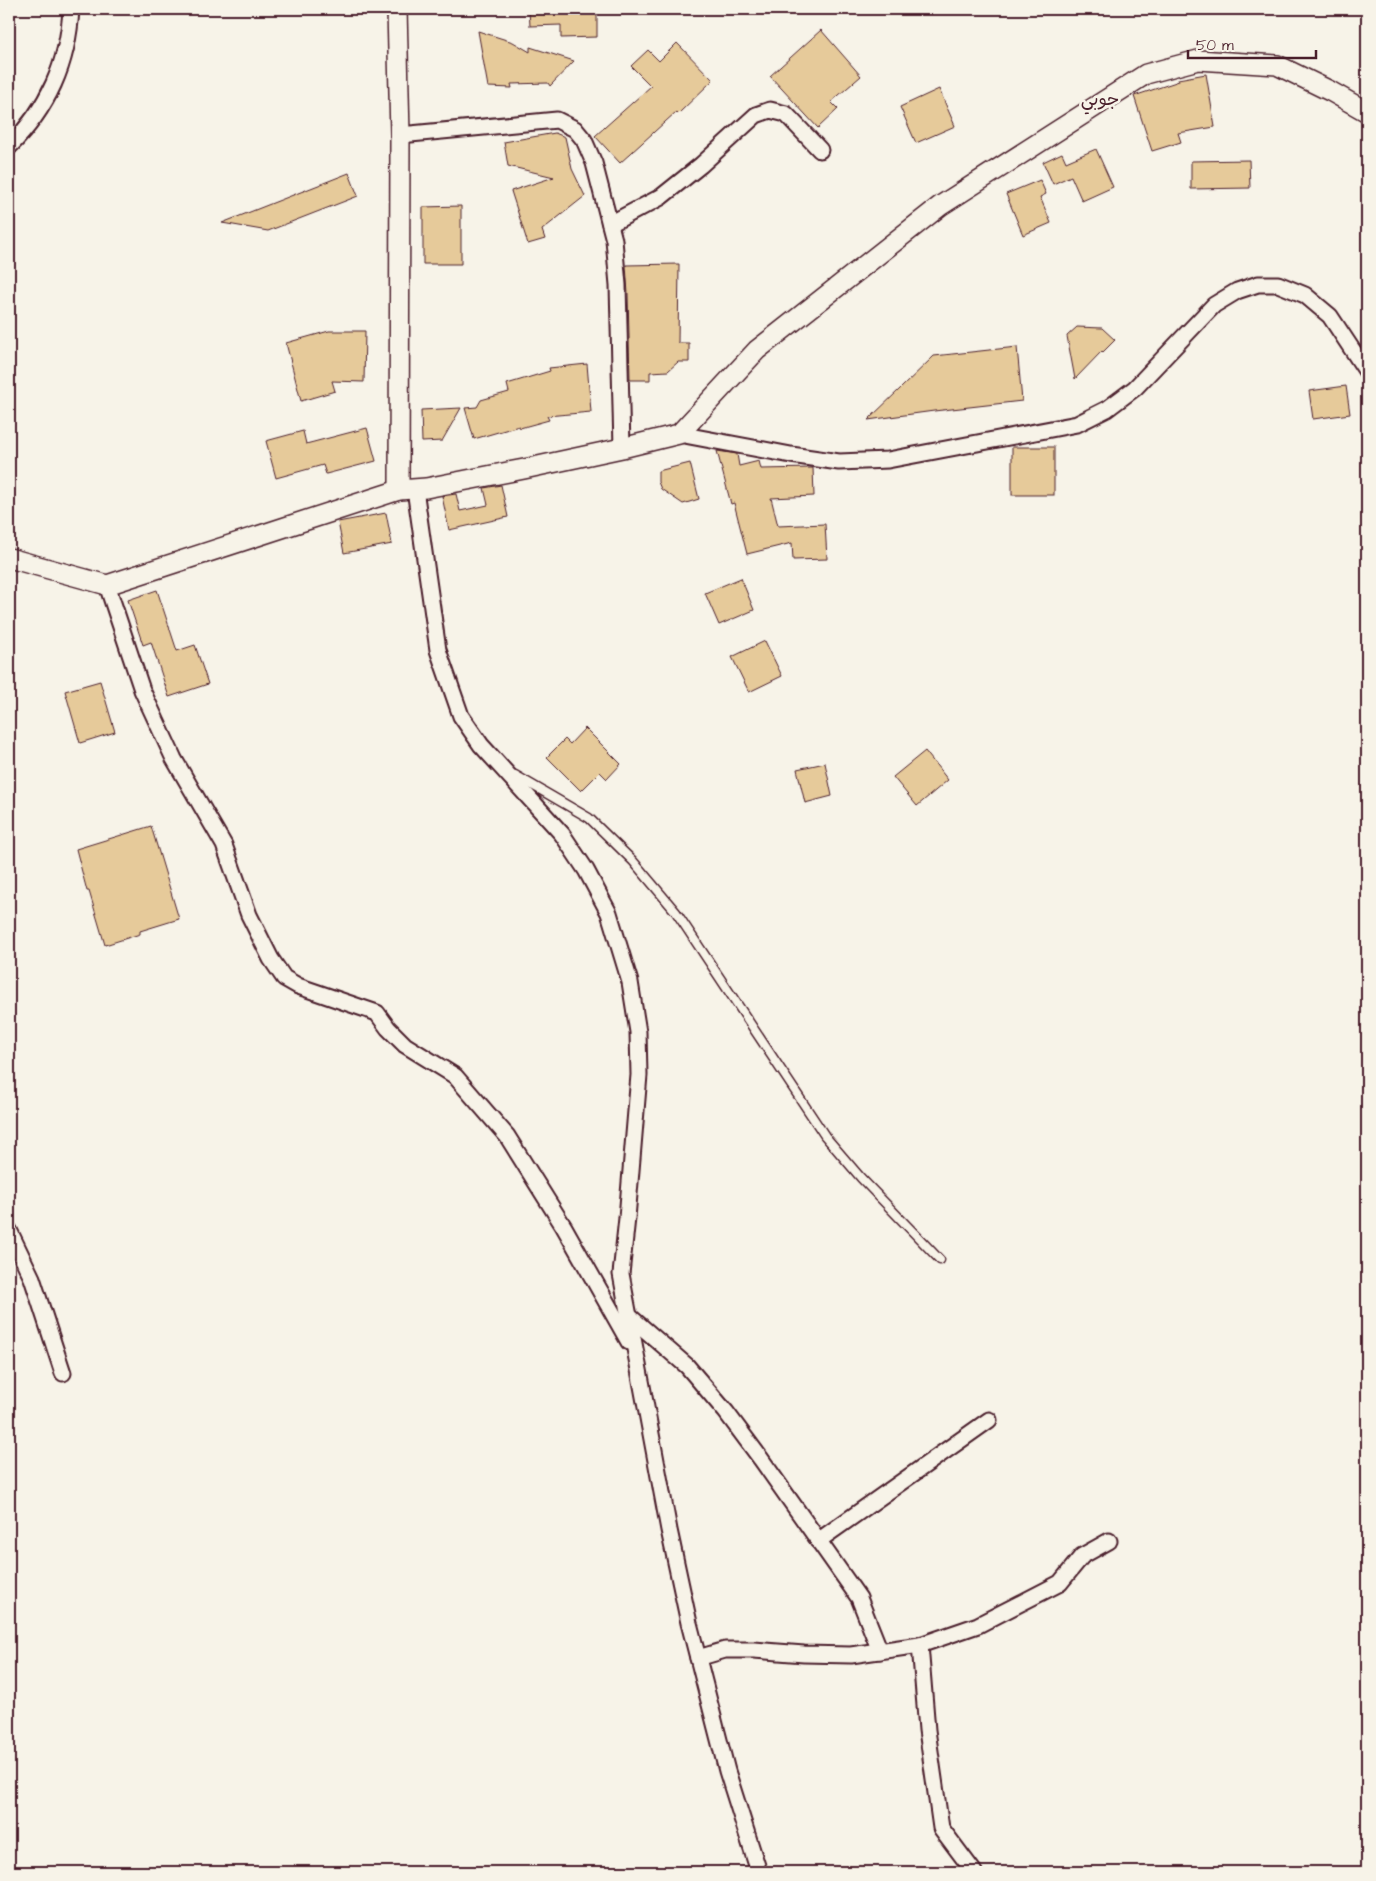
<svg xmlns="http://www.w3.org/2000/svg" width="1376" height="1881" font-family="'Architects Daughter','Playpen Sans Arabic',sans-serif">
<style>
.building{fill:#e6ca9a;stroke:#4a1f2b}
.lines{fill:none;stroke-linecap:round;stroke-linejoin:round}
.service-casing{stroke:#4a1f2b;stroke-width:11}
.minor-casing{stroke:#4a1f2b;stroke-width:19}
.tertiary-casing{stroke:#4a1f2b;stroke-width:22}
.service{stroke:#f7f3e8;stroke-width:8}
.minor{stroke:#f7f3e8;stroke-width:15}
.tertiary{stroke:#f7f3e8;stroke-width:19}
.labels{text-anchor:middle;dominant-baseline:central;stroke-width:5;stroke-linejoin:round;paint-order:stroke}
.quarter-label{font-size:18px;fill:#4a1f2b;stroke:#f7f3e8}
</style>
<rect width="100%" height="100%" fill="#f7f3e8"/>
<filter id="ink" filterUnits="userSpaceOnUse"><feTurbulence type="fractalNoise" baseFrequency=".02" numOctaves="2"/><feDisplacementMap in="SourceGraphic" scale="10" xChannelSelector="R" yChannelSelector="G"/><feConvolveMatrix kernelMatrix="1 2 1 2 8 2 1 2 1" color-interpolation-filters="sRGB"/></filter>
<g filter="url(#ink)">
<!-- building -->
<g class="building">
<polygon points="529,9 597,9 597,37 561,38 561,25 530,26"/>
<polygon points="821,30 861,76 831,102 838,109 818,128 770,76"/>
<polygon points="478,31 513,42 530,52 530,47 574,61 550,86 548,83 511,84 512,88 488,87"/>
<polygon points="677,43 713,80 678,114 676,112 620,163 595,136 651,86 631,66 648,50 659,61"/>
<polygon points="1206,74 1215,127 1178,133 1181,142 1152,151 1134,96 1179,81 1178,79"/>
<polygon points="939,89 955,126 916,143 900,107"/>
<polygon points="555,133 565,137 572,169 585,196 542,230 545,239 528,244 511,191 554,177 508,166 504,142"/>
<polygon points="1096,149 1113,187 1082,201 1071,176 1053,184 1043,162 1062,153 1066,162"/>
<polygon points="1249,160 1250,188 1191,189 1191,161"/>
<polygon points="349,173 358,196 268,231 222,223"/>
<polygon points="1040,180 1046,194 1040,197 1051,223 1023,235 1006,194"/>
<polygon points="461,206 461,264 423,264 423,207"/>
<polygon points="679,264 678,343 689,343 689,362 678,362 668,371 650,372 650,380 630,380 628,294 626,265"/>
<polygon points="1077,327 1102,328 1115,340 1103,352 1102,351 1075,379 1067,336"/>
<polygon points="329,331 365,331 364,382 332,381 335,391 301,401 286,343"/>
<polygon points="1017,347 1022,401 934,411 868,420 934,356"/>
<polygon points="587,364 591,412 547,416 549,420 520,428 519,426 474,439 465,408 477,407 481,400 509,392 507,384 550,371 549,368"/>
<polygon points="1346,386 1350,414 1313,419 1309,391"/>
<polygon points="461,408 442,441 422,442 421,410"/>
<polygon points="367,428 376,461 326,474 323,465 276,478 266,441 303,431 306,444"/>
<rect x="1012" y="447" width="42" height="48"/>
<polygon points="717,451 737,454 739,466 759,461 761,469 813,468 814,496 771,498 778,526 825,524 827,559 793,560 792,543 747,554 734,503 731,504"/>
<polygon points="690,463 699,499 683,504 661,489 658,482 658,471"/>
<polygon points="501,485 508,517 449,530 442,496 456,494 460,511 488,505 484,488"/>
<polygon points="386,513 392,544 344,553 338,522"/>
<polygon points="741,578 754,610 719,625 705,593"/>
<polygon points="157,590 177,651 195,645 208,684 169,697 151,642 143,645 128,600"/>
<polygon points="765,641 782,676 749,692 732,657"/>
<polygon points="100,681 115,732 80,743 65,691"/>
<polygon points="585,728 621,764 607,779 600,772 581,791 547,757 565,739 570,744"/>
<polygon points="925,751 948,780 917,806 893,777"/>
<polygon points="825,763 832,796 805,803 797,769"/>
<polygon points="151,826 179,919 140,931 140,934 105,945 89,891 87,891 76,849"/>
</g>
<g class="lines">
<defs>
<polyline id="service" points="515,775 589,818 633,861 676,912 825,1136 861,1178 940,1260"/>
<g id="minor">
<polyline points="400,135 557,120 575,129 584,140 594,163 614,240 618,285 622,448"/>
<path d="M9,147C48,108 68,64 71,9"/>
<polyline points="610,224 661,197 701,165 756,115 770,110 786,114 820,150"/>
<polyline points="679,434 791,455 839,462 888,460 1077,424 1107,409 1135,388 1214,305 1237,291 1258,284 1278,284 1305,295 1330,316 1367,372"/>
<polyline points="415,489 438,650 461,716 481,745 562,834 586,870 609,913 630,982 638,1032 639,1075 627,1218 621,1274 669,1530 689,1623 727,1771 759,1872"/>
<polyline points="107,585 142,690 174,759 224,845 249,915 271,959 284,978 298,986 377,1013 388,1028 405,1045 455,1076 507,1136 564,1227 629,1342"/>
<polyline points="9,1230 32,1278 63,1373"/>
<polyline points="628,1315 687,1366 726,1412 761,1459 859,1598 880,1651"/>
<polyline points="818,1541 989,1420"/>
<polyline points="920,1645 927,1730 941,1828 974,1872"/>
<polyline points="698,1658 725,1650 754,1650 804,1654 851,1655 920,1645 978,1625 1060,1583 1082,1556 1109,1541"/>
</g>
<g id="tertiary">
<polyline points="397,9 400,135 399,490"/>
<polyline points="9,558 107,585 399,490 426,488 524,469 622,448 679,434 757,350 940,206 1146,74 1198,60 1277,65 1330,91 1367,112"/>
</g>
</defs>
<!-- service casing -->
<use href="#service" class="service-casing"/>
<!-- minor casing -->
<use href="#minor" class="minor-casing"/>
<!-- tertiary casing -->
<use href="#tertiary" class="tertiary-casing"/>
<!-- service -->
<use href="#service" class="service"/>
<!-- minor -->
<use href="#minor" class="minor"/>
<!-- tertiary -->
<use href="#tertiary" class="tertiary"/>
</g>
</g>
<g class="labels">
<!-- quarter labels -->
<g class="quarter-label">
<text x="1100" y="99">جوبي</text>
</g>
</g>
<!-- margin -->
<rect width="1376" height="1881" fill="none" stroke="#f7f3e8" stroke-width="30"/>
<rect x="15" y="15" width="1346" height="1851" fill="none" stroke="#4a1f2b" stroke-width="2" filter="url(#ink)"/>
<!-- scale -->
<path d="M1188 50v8h128v-8" fill="none" stroke="#4a1f2b" stroke-width="2.5"/>
<text x="1196" y="50" font-size="15" fill="#4a1f2b" stroke="#f7f3e8" stroke-width="4" paint-order="stroke">50 m</text>
</svg>
